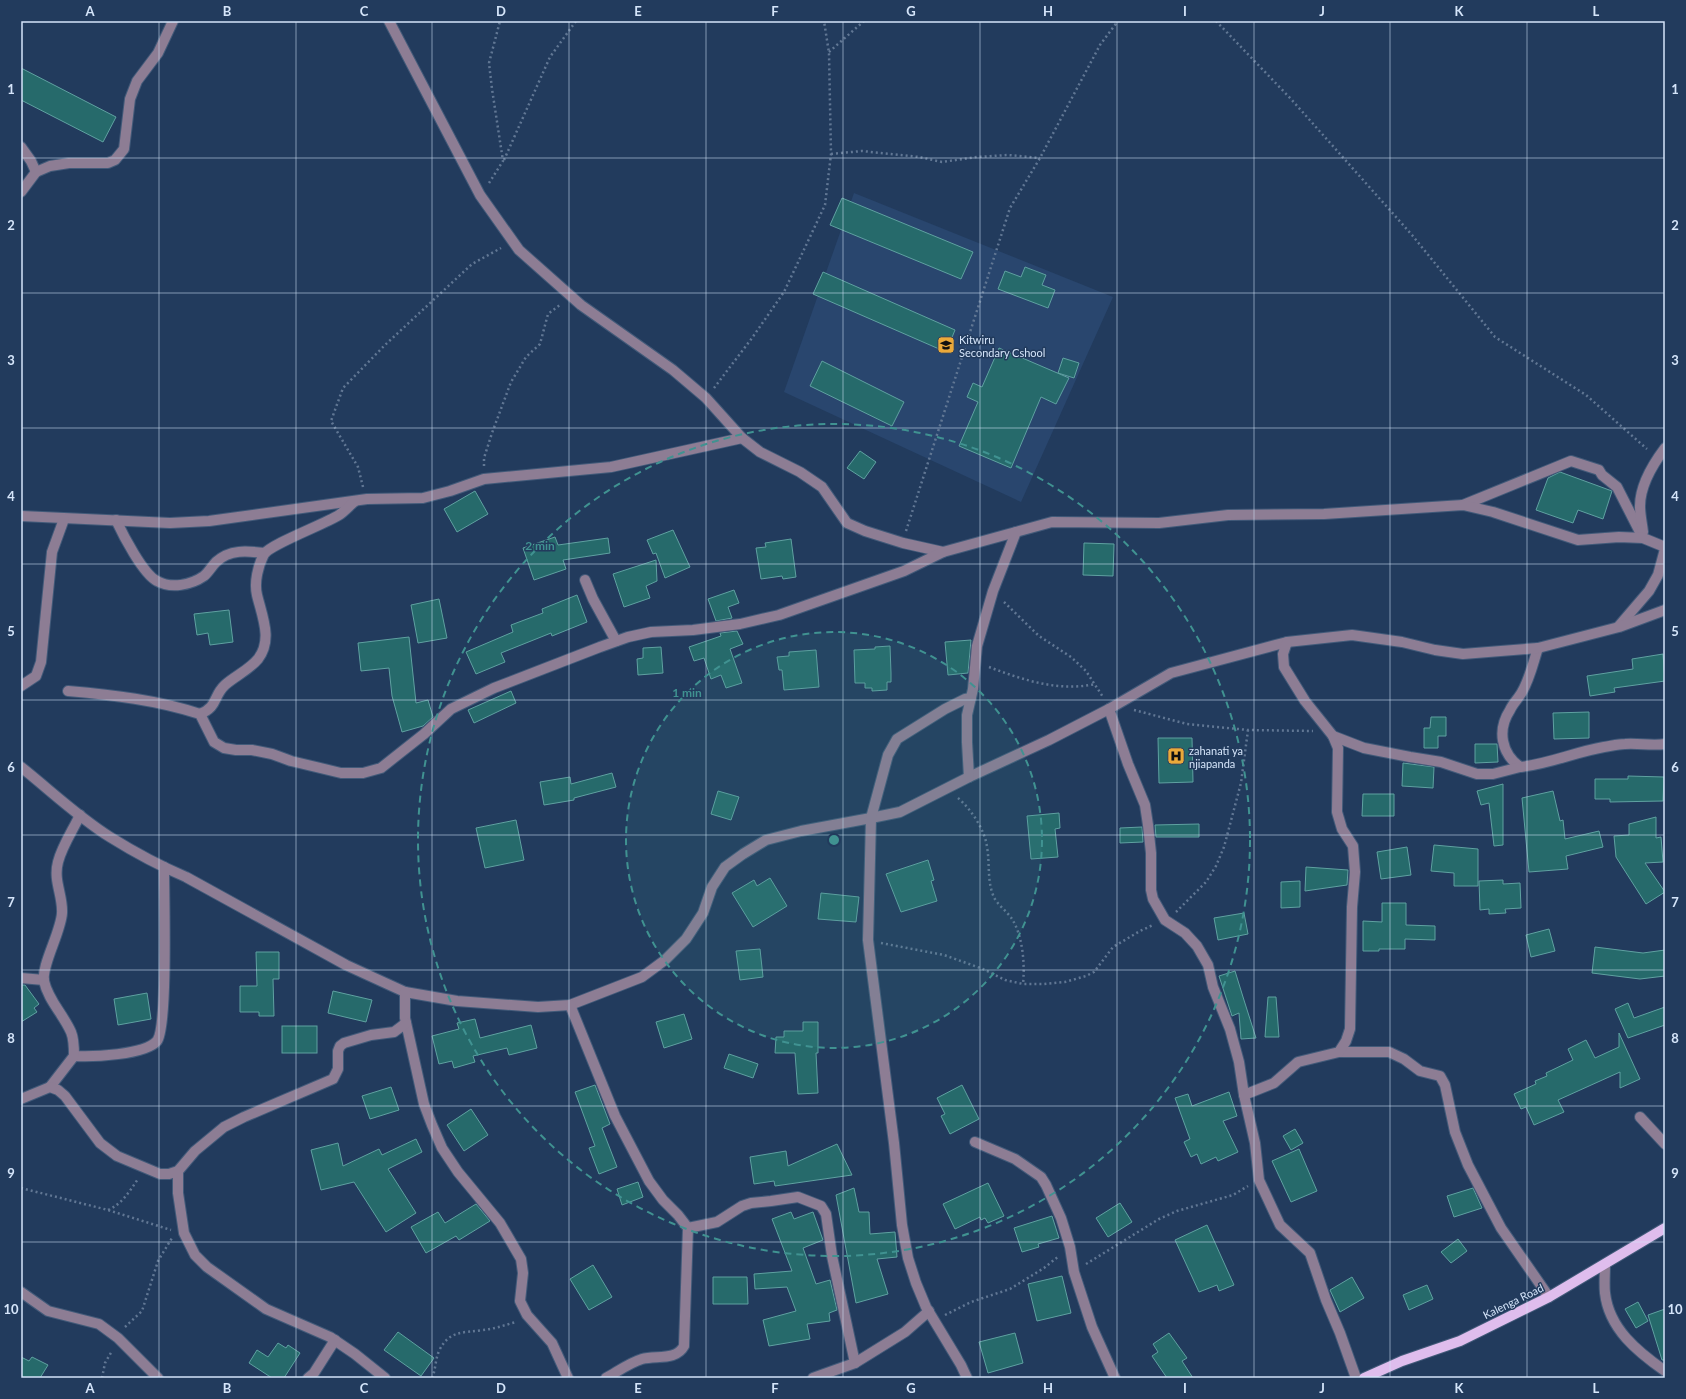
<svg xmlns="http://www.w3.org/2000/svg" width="1686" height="1399" font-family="Lato,sans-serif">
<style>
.built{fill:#29466e}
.building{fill:#266a6b;stroke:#5fa1a1}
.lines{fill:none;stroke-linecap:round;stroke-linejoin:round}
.minor-casing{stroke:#425a79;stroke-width:12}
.major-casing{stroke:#425a79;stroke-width:12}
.path{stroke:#617794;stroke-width:2.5;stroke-dasharray:2 3;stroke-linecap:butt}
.minor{stroke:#8d7d94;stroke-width:10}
.major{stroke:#dfbded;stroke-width:10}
.grid{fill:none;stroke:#d5e5fa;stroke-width:1;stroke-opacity:0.55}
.ring{fill:none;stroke:#409291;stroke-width:2;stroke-dasharray:7 5}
.labels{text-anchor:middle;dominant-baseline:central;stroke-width:3;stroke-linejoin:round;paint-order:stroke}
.poi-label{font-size:11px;fill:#d5e5fa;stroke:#223b5d;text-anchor:start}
.street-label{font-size:11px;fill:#d5e5fa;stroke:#223b5d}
.centre{fill:#409291;stroke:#223b5d;stroke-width:2}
.ring-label{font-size:12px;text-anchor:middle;font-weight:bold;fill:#409291;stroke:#223b5d;stroke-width:3;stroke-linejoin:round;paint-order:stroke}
.neatline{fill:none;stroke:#d5e5fa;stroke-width:1.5}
.grid-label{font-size:13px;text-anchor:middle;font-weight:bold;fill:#d5e5fa}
</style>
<rect width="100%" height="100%" fill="#223b5d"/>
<!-- built -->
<polygon class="built" points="854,193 1113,297 1021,502 784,392"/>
<!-- building -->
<g class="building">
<polygon points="21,68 116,117 103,142 21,100"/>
<polygon points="842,198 973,252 961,279 830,225"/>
<polygon points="1025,267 1046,275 1042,285 1055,290 1048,308 998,289 1005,271 1021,277"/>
<polygon points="823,272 955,330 946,352 813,294"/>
<polygon points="999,348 1069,378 1056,404 1041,397 1011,468 959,446 978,402 967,397 973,383 982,387"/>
<polygon points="1063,358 1079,363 1074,378 1058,373"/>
<polygon points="822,361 904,402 892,426 810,386"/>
<polygon points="860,451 876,462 864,479 847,468"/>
<polygon points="1560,472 1612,491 1603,519 1578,510 1573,523 1536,510 1548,478"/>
<polygon points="475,491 488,514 457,532 444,509"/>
<polygon points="673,530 690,567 665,578 656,553 653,554 647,540"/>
<polygon points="555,537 558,545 608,538 610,553 563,560 566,569 534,580 523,548"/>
<polygon points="791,539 796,577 783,579 782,576 761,579 756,548 766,547 765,543"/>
<polygon points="1084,543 1114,544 1113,576 1083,575"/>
<polygon points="656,560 657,581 646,586 650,598 624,607 613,574"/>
<polygon points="734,590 739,603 728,607 732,618 716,621 708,599"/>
<polygon points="577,595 587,622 552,636 551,633 501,653 505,662 476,674 466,652 513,632 511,625 543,613 542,609"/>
<polygon points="439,599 447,638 418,643 411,605"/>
<polygon points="229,610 233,642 210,645 208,633 197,635 194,614"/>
<polygon points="737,631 743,644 730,649 742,683 726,688 721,675 711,679 704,658 694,661 689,647 721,636 720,633"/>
<polygon points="409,637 416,703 428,700 433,717 423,726 402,732 392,696 389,668 361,671 358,643"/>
<polygon points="971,640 968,673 948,675 945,642"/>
<polygon points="890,646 891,673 891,682 887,682 887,690 872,691 872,688 865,688 865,683 855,683 854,650 875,649 875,647"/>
<polygon points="661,647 663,673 638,675 637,659 643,658 643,648"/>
<polygon points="816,650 819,687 784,690 782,670 779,670 777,657 789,656 789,652"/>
<polygon points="1663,654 1665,681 1614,688 1615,692 1590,696 1587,676 1633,669 1632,659"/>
<polygon points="511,691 516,703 474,723 468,710"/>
<polygon points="1589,712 1589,738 1554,739 1553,713"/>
<polygon points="1431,717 1446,717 1446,736 1438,736 1438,748 1424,748 1424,728 1430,728"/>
<polygon points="1158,738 1192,738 1193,782 1159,783"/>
<polygon points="1475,744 1497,744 1498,762 1475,763"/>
<polygon points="1403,763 1434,767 1433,788 1402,786"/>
<polygon points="612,773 616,787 574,798 574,800 544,805 540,782 570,777 571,784"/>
<polygon points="1628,776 1664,777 1663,801 1610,802 1610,799 1595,799 1595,779 1628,779"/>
<polygon points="1503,784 1503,845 1494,846 1489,803 1481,805 1477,791"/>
<polygon points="718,791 739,797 731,820 711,814"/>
<polygon points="1553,791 1560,821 1563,820 1565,839 1599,831 1603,847 1566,856 1568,869 1529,872 1522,798"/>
<polygon points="1363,794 1394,794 1394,816 1362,816"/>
<polygon points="1059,813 1060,828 1055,829 1058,857 1031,859 1027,816"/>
<polygon points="1656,817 1656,838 1661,837 1663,862 1645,863 1665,892 1646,904 1616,857 1614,836 1629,835 1629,824"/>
<polygon points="516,820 524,860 485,868 476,828"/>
<polygon points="1199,824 1199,837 1156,837 1155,825"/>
<polygon points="1142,827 1143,842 1120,843 1120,828"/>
<polygon points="1434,845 1478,849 1478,886 1454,886 1454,873 1431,871"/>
<polygon points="1407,847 1411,875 1381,879 1377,852"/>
<polygon points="928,860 934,880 931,881 937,901 901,912 886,874"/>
<polygon points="1306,867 1348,870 1347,885 1305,891"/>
<polygon points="770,878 787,906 753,927 732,893 754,880 757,886"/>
<polygon points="1503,880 1503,884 1520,883 1521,908 1505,909 1506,913 1489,914 1489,909 1480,910 1479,881"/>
<polygon points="1300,881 1300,907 1281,908 1281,882"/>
<polygon points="821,893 859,897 856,922 818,919"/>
<polygon points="1382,903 1406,903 1406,925 1435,926 1435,940 1405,939 1405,949 1379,949 1379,951 1363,951 1363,921 1382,922"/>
<polygon points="1244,913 1248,934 1218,940 1214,918"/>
<polygon points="1549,929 1555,951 1531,957 1526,935"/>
<polygon points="1595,947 1643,953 1665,950 1665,976 1640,979 1592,973"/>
<polygon points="760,949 763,977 740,980 736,951"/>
<polygon points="256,952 279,952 279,979 273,979 274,1016 259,1016 259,1012 240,1012 240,986 257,986"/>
<polygon points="1235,971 1243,997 1256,1038 1241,1039 1239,1013 1232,1016 1219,976"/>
<polygon points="21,985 25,985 39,1004 34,1008 37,1012 21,1022"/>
<polygon points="333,991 372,1000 366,1022 328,1013"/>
<polygon points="147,993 151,1019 118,1025 114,999"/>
<polygon points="1268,997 1276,997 1279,1037 1265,1037"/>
<polygon points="1628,1003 1634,1018 1665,1007 1665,1025 1628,1038 1615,1009"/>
<polygon points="684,1014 692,1039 664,1048 656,1022"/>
<polygon points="475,1019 480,1038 531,1025 537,1048 509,1055 507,1048 473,1056 475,1062 454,1068 452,1061 439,1064 432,1036 459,1029 457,1023"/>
<polygon points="803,1022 818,1022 818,1053 816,1053 818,1093 798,1094 795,1053 775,1053 776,1037 784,1037 784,1031 803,1031"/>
<rect x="282" y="1026" width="35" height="27"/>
<polygon points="1619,1033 1640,1079 1620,1088 1620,1072 1558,1100 1564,1112 1534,1125 1526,1107 1521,1109 1514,1094 1536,1084 1535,1081 1547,1076 1546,1073 1573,1060 1568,1049 1586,1040 1595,1058 1619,1047"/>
<polygon points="729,1054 758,1064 753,1078 724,1068"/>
<polygon points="595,1085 610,1124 602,1128 617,1167 599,1174 589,1148 595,1146 575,1092"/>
<polygon points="962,1085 979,1119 950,1134 941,1116 945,1114 937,1098"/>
<polygon points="391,1087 399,1110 370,1119 362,1096"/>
<polygon points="1229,1092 1237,1116 1223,1121 1238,1152 1218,1161 1216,1157 1201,1164 1197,1154 1191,1157 1184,1142 1190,1139 1175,1098 1188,1094 1192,1106"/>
<polygon points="471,1109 488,1135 464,1151 447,1125"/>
<polygon points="1295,1129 1303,1143 1291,1150 1283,1136"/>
<polygon points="416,1139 422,1152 388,1169 416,1213 386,1232 354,1182 321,1190 311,1150 338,1143 343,1166 379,1149 382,1155"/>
<polygon points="837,1144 852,1175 775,1186 774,1181 754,1184 750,1157 786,1151 788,1166"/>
<polygon points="1299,1149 1317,1191 1291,1202 1272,1161"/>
<polygon points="638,1182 643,1197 622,1205 617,1189"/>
<polygon points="988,1183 1004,1216 988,1223 985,1218 981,1220 980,1217 955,1229 943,1204"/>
<polygon points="854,1188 859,1212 869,1212 870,1234 895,1232 897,1257 877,1259 888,1294 856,1303 836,1195"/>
<polygon points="1473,1188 1482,1208 1454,1217 1447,1196"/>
<polygon points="1120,1203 1132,1222 1108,1237 1096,1218"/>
<polygon points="476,1204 490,1221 459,1240 456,1236 426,1253 411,1227 438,1212 445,1223"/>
<polygon points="791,1212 794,1219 813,1212 823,1240 803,1248 816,1284 830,1280 837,1310 829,1313 830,1321 807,1324 810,1339 769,1346 763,1320 796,1311 787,1287 755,1289 754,1274 792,1271 772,1219"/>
<polygon points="1052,1216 1059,1238 1038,1244 1039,1247 1022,1252 1014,1228"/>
<polygon points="1207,1225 1234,1285 1219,1291 1217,1285 1199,1292 1175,1240"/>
<polygon points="1458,1239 1467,1251 1451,1263 1441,1252"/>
<polygon points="593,1265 612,1297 589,1310 570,1279"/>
<polygon points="1062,1276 1071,1313 1037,1321 1028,1284"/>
<polygon points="713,1277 747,1277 748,1304 713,1304"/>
<polygon points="1352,1277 1364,1298 1340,1312 1330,1290"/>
<polygon points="1427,1285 1433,1299 1409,1310 1403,1295"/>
<polygon points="1638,1302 1648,1321 1636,1328 1625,1309"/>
<polygon points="1665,1309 1665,1360 1662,1360 1648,1315"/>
<polygon points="398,1332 434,1358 421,1376 384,1350"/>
<polygon points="1015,1333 1023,1363 988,1373 979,1342"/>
<polygon points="1169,1333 1187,1358 1182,1361 1193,1378 1167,1378 1152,1356 1158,1352 1153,1344"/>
<polygon points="278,1343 286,1348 288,1345 300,1353 284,1378 272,1378 249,1363 257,1350 268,1357"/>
<polygon points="21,1357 29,1361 32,1357 48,1365 40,1378 21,1378"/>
</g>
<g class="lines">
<defs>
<g id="minor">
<polyline points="389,21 480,195 519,250 581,305 673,370 706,398 742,438 760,452 800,472 822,487 847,523 865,531 903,543 943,552"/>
<polyline points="21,147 31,161 36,172"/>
<polyline points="21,192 36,172 50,166 69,163 108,163 115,160 124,149 130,99 137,81 158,53 173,21"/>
<polyline points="1463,505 1571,461 1599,470 1602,475 1617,487 1643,538"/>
<polyline points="21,516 170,523 209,521 367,499 423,498 450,491 484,479 611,467 742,438"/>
<path d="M116,520C123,535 143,574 157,581C171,589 191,585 204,576C208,573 212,566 216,562C230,549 247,551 265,553"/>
<path d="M1643,532C1642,523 1640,515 1640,506C1640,485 1653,464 1665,448"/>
<polyline points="585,580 593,599 616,641"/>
<polyline points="1619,626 1649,591 1658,575 1665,549"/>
<path d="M1538,648C1533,663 1530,678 1522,692C1519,698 1513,703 1510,710C1497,730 1501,753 1520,767C1549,764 1575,752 1604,747C1611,746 1618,744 1625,744C1639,743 1652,746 1665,744"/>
<polyline points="21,686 36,676 41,662 52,552 64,519"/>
<path d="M68,691C113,695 157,700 200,714L214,742L224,748L236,750H252L272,754L291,761L341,773H363L381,768L424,734L451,709L494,688L600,647L628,637L651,632L693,630L740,624L779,615L904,571L943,552L1052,522L1159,523L1228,515L1324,514L1463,505L1493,512L1578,540L1619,537L1643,538L1665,547"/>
<polyline points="1109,709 1128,764 1145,805 1148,825 1151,853 1151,890 1153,899 1165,920 1185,933 1197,946 1208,965 1213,987 1230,1029 1239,1062 1244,1095 1255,1143 1259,1180 1280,1225 1310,1253 1326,1300 1340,1333 1356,1378"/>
<path d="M200,714C218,707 213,696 225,685C235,676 249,670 258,659C273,640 262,616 257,595C254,582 258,566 264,554C271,544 325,524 339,515C345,511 350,505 355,501"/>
<polyline points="1333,736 1364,748 1410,757 1441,762 1477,774 1493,774 1520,767"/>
<path d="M21,767C50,790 78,817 110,837C134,852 160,866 186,877L346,965L405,992L457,1001L538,1007L570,1005L642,977L665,960L686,939L703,913L712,887L725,867L743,854L766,840L801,831L871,818L900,812L969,777L1049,740L1109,709L1171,673L1287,642L1352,635L1402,642L1435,650L1463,654L1538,648L1619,627L1665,610"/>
<polyline points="969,777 967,742 967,715 973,689 977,646 993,591 1016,532"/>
<polyline points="21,978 44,980"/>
<polyline points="405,992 405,1018 424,1104 432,1125 442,1148 458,1172 500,1223 521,1259 523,1273 520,1301 527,1315 552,1343 568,1378"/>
<path d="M570,1005L615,1116L649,1181L663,1200L678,1215L688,1228L684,1346C676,1361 656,1355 642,1359C629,1363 617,1372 606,1378"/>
<polyline points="1339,1052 1389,1052 1404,1059 1420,1071 1440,1076 1445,1085 1455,1132 1468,1165 1501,1228 1549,1297"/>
<path d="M74,1056C92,1057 145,1055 157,1041C168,1027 164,893 164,867"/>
<path d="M50,1087L74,1056C74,1048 74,1039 71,1032C63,1014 48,1000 44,981C41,966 61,932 62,913C63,895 53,881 58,862C62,846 73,830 80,815"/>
<polyline points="1244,1095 1274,1083 1298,1062 1339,1052 1346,1041 1350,1029 1352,907 1355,872 1353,846 1342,829 1337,812 1338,748 1333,736 1305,701 1284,667 1283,654 1287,642"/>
<polyline points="21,1099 50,1087 58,1090 65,1096 100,1143 117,1156 160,1174 169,1174 178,1171 195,1151 224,1127 244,1117 333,1079 338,1069 338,1051 340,1046 344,1043 371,1035 394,1032 406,1023"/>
<polyline points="1640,1117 1665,1144"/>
<polyline points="975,1142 1015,1159 1041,1177 1046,1185 1061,1218 1070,1247 1074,1272 1092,1327 1115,1378"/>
<polyline points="178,1171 178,1193 184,1233 195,1255 207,1267 266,1309 330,1337 355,1354 385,1378"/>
<polyline points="688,1228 717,1222 742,1206 751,1203 771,1201 798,1197 821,1206 826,1214 832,1256 855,1363"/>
<path d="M1605,1265C1605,1274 1604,1284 1605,1293C1609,1329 1638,1352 1665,1371"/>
<polyline points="21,1292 48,1311 99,1324 118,1338 158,1378"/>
<polyline points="308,1378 314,1373 335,1340"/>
<polyline points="813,1378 855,1363 905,1332 929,1311"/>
<polyline points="967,1378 961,1365 926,1307 916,1283 908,1258 902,1225 894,1143 868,940 871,818 888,755 897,739 945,709 965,699 971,698"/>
</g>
<polyline id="major" points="1364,1378 1402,1361 1460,1341 1549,1297 1665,1228"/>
</defs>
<!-- minor casing -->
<use href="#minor" class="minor-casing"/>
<!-- major casing -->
<use href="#major" class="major-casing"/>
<!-- path -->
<g class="path">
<polyline points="1216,21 1291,99 1412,235 1495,337 1586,395 1647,449"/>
<polyline points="829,52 864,21"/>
<polyline points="831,154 862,151 919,157 942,162 977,157 1008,155 1040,158"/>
<polyline points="504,160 550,57 576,21"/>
<polyline points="489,183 503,161 492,89 489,63 500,21"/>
<polyline points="714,388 752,338 784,292 825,205 831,154 829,53 824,21"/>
<polyline points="484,466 484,458 492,433 511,382 526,357 540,344 548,314 560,305"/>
<polyline points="363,487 358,467 331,421 343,388 385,345 472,264 501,248"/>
<polyline points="906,531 1010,208 1040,158 1100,45 1118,21"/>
<polyline points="1004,602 1039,636 1071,657 1086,671 1103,697"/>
<path d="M989,667C1023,680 1059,692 1095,684"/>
<polyline points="1134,710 1187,724 1248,730 1313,731"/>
<path d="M958,798C971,809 985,830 987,847C990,864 987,879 993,895C996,904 1007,911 1012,919C1023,936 1025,965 1023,984"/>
<polyline points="1176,912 1206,882 1216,866 1224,847 1241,783 1248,730"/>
<polyline points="881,943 944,955 983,969 1005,980 1023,984 1044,984 1065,982 1086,976 1094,972 1113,947 1140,931 1153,925"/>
<polyline points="21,1188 108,1210 171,1230"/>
<path d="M108,1210C122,1204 129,1192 138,1179"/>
<polyline points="1086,1264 1159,1219 1177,1211 1233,1195 1248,1186"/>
<polyline points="945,1315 971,1302 1010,1289 1044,1268 1059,1256"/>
<polyline points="125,1327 142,1311 158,1261 172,1238"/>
<polyline points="102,1378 105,1363 112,1351"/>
<path d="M432,1378C436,1369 435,1360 439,1351C449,1330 463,1333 483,1330C494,1329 505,1325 516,1322"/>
</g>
<!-- minor -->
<use href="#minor" class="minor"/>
<!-- major -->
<use href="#major" class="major"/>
</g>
<!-- grid -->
<path class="grid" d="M159,21V1378M296,21V1378M432,21V1378M569,21V1378M706,21V1378M843,21V1378M980,21V1378M1117,21V1378M1254,21V1378M1390,21V1378M1527,21V1378M21,158H1665M21,293H1665M21,428H1665M21,564H1665M21,700H1665M21,835H1665M21,970H1665M21,1106H1665M21,1242H1665"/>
<!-- distance rings -->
<circle cx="834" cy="840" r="208" fill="#409291" fill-opacity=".12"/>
<g class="ring">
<circle cx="834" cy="840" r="208"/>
<circle cx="834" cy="840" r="416"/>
</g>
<!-- icons -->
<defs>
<symbol id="school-square" viewBox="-11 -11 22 22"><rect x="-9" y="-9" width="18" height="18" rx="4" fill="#eba93a" stroke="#223b5d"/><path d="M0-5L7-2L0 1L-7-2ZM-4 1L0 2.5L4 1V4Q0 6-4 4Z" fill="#111"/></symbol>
<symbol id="hospital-square" viewBox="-11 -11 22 22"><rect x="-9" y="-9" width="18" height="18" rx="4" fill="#eba93a" stroke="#223b5d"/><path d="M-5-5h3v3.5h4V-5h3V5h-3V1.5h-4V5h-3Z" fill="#111"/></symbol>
</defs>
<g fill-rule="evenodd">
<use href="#school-square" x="936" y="335" width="20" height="20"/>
<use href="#hospital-square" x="1166" y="746" width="20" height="20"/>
</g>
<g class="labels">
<!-- poi labels -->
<g class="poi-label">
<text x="959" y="339">Kitwiru<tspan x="959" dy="13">Secondary Cshool</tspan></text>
<text x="1189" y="750">zahanati ya<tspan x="1189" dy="13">njiapanda</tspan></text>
</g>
<!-- street labels -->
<g class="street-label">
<text transform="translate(1513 1301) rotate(-26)">Kalenga Road</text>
</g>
</g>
<circle cx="834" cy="840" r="6" class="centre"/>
<g class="ring-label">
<text x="540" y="550">2 min</text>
<text x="687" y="697">1 min</text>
</g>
<!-- border -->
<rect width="1686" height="1399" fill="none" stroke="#223b5d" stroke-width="44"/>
<rect x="22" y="22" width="1642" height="1355" class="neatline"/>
<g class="grid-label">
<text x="90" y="16">A</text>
<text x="227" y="16">B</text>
<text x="364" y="16">C</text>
<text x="501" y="16">D</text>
<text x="638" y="16">E</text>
<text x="775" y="16">F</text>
<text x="911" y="16">G</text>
<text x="1048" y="16">H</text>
<text x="1185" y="16">I</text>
<text x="1322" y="16">J</text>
<text x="1459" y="16">K</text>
<text x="1596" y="16">L</text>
<text x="11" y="94">1</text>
<text x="1675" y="94">1</text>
<text x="11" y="230">2</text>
<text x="1675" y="230">2</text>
<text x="11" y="365">3</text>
<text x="1675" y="365">3</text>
<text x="11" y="501">4</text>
<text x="1675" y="501">4</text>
<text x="11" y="636">5</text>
<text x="1675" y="636">5</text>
<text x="11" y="772">6</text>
<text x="1675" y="772">6</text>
<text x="11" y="907">7</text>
<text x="1675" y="907">7</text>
<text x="11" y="1043">8</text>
<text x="1675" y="1043">8</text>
<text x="11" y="1178">9</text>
<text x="1675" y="1178">9</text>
<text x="11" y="1314">10</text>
<text x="1675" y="1314">10</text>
<text x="90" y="1393">A</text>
<text x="227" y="1393">B</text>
<text x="364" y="1393">C</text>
<text x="501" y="1393">D</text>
<text x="638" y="1393">E</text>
<text x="775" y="1393">F</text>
<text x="911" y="1393">G</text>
<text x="1048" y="1393">H</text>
<text x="1185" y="1393">I</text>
<text x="1322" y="1393">J</text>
<text x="1459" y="1393">K</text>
<text x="1596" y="1393">L</text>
</g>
</svg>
